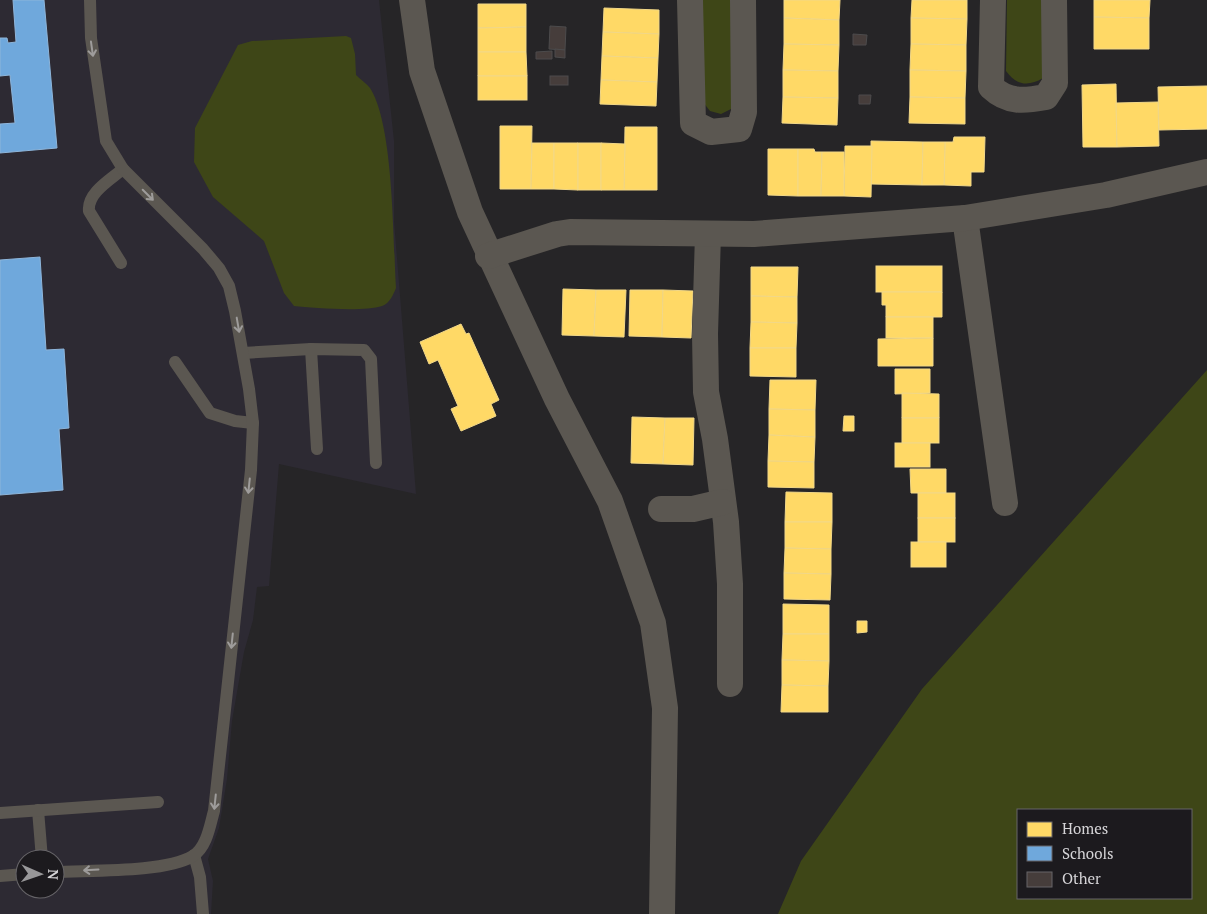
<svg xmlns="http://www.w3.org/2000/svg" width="1207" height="914" font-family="'PT Serif',serif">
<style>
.built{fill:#2d2a33;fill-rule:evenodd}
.green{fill:#3e4617;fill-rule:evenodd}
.homes{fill:#ffd966;stroke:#f2d888}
.schools{fill:#6fa8dc;stroke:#8eb5da}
.building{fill:#463d3b;stroke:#4c4b4c}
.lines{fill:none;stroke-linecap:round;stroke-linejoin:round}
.lane{stroke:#5b5751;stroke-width:12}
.street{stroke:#5b5751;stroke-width:26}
.oneway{stroke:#9e9c9b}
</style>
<rect width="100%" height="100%" fill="#262527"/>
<!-- built -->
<path class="built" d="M0,0H379L394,141V221L416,494L279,464L269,586L257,587L253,620L244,652L232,721L227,779L219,828L208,859L213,881L211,914H0ZM25,859H55V889H25Z"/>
<!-- green -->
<g class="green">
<polygon points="703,0 736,0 733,108 721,114 710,111 703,102"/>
<path d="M1007,0H1048L1043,78C1028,87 1016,85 1006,71Z"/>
<path d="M346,36L351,38L355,54L356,75C360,79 367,84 370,88C394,125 393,241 396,288C393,295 390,303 382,306C364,312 313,308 294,306L284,293L264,241L213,197L194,162L195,128L238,45L252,41Z"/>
<path d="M1207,370V914H778L801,861L922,689ZM1191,810V898H1018V810Z"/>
</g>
<!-- homes -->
<g class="homes">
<polygon points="784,0 840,0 839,20 784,18"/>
<polygon points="912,0 967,0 967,19 911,18"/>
<polygon points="1094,0 1150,0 1149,18 1094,17"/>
<polygon points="478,4 526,4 526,27 478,28"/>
<polygon points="604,8 659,10 659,34 603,32"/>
<polygon points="1094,17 1149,18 1149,49 1094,49"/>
<polygon points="784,18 839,20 839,45 784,44"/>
<polygon points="911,18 967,19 966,45 911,44"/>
<polygon points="526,27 526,52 478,52 478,28"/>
<polygon points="603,32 659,34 658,58 602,56"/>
<polygon points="784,44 839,45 838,71 783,70"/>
<polygon points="911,44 966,45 966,71 910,70"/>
<polygon points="478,52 526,52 527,76 478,76"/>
<polygon points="602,56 658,58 657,82 601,80"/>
<polygon points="783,70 838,71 838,98 783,97"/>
<polygon points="910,70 966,71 965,98 910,97"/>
<rect x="478" y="76" width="49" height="24"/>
<polygon points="601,80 657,82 656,106 600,104"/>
<polygon points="1116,84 1117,147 1083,147 1082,85"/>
<polygon points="1207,86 1207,129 1159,130 1158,87"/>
<polygon points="783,97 838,98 837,125 782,123"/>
<polygon points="910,97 965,98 965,124 909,123"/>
<polygon points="1158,102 1159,146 1117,147 1116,103"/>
<polygon points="500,126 532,126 531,189 500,189"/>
<polygon points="625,127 657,127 657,190 624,190"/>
<polygon points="954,137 985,137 984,172 971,172 971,186 944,185 945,142 953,142"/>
<polygon points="871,141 923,142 922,185 871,184"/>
<polygon points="923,142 945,142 944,185 922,185"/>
<polygon points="532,143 554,143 554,189 531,189"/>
<polygon points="554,143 578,143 578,190 554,189"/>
<rect x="578" y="143" width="23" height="47"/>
<polygon points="601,143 625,144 624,190 601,190"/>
<polygon points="845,146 872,146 871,197 844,196"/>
<polygon points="768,149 798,149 798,196 768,195"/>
<polygon points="798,149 814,149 815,152 822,152 821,196 798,196"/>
<polygon points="822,152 844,152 844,196 821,196"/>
<rect x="876" y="266" width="66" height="26"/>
<polygon points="751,267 798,267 797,297 751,296"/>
<polygon points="563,289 596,290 594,336 562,335"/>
<polygon points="596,290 626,290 624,337 594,336"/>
<polygon points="630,290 663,290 662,337 629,336"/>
<polygon points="663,290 693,291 691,338 662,337"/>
<polygon points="882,292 942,292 942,317 886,317 886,305 882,305"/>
<polygon points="751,296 797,297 797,323 751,322"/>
<rect x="886" y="317" width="47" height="21"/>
<polygon points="751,322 797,323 796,348 750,348"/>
<polygon points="461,324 466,334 469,333 499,400 491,404 496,416 461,431 451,409 458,406 438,360 429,364 420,342"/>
<polygon points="933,338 933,366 878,366 878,339"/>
<polygon points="750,348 796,348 796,377 750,376"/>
<polygon points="895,369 930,369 930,393 895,394"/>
<polygon points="770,380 816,380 815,410 769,409"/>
<polygon points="902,393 939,394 939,418 902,418"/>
<polygon points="769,409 815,410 815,437 769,435"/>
<polygon points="844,416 854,416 854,431 843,431"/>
<polygon points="632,417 665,418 663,464 631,463"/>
<polygon points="665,418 694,418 693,465 663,464"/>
<rect x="902" y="418" width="37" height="25"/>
<polygon points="769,435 815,437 814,462 768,461"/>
<rect x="895" y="443" width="35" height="24"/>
<polygon points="768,461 814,462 814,488 768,487"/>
<polygon points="910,469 946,469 946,493 911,493"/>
<polygon points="786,492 832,493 832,522 785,522"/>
<rect x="918" y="493" width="37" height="25"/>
<rect x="918" y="518" width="37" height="24"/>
<polygon points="785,522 832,522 831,549 785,548"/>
<rect x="911" y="542" width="35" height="25"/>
<polygon points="785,548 831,549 831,574 784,573"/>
<polygon points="784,573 831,574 830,600 784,599"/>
<polygon points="783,604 829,605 829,634 783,634"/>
<polygon points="857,621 867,621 867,632 857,633"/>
<polygon points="783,634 829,634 829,661 782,660"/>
<polygon points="782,660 829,661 828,686 782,685"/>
<polygon points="782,685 828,686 828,712 781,712"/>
</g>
<!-- schools -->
<g class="schools">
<polygon points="13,0 44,0 57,148 0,153 0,124 15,123 10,75 0,76 0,38 7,38 8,43 16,42"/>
<polygon points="40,257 46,350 64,349 69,428 59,429 63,490 0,495 0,260"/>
</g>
<!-- building -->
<g class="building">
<polygon points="550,26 566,27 565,50 549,49"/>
<polygon points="853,34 867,35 866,45 853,45"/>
<polygon points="555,49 565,50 565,58 555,57"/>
<polygon points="552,51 552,59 536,59 536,52"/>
<rect x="550" y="76" width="18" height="9"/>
<polygon points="859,95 871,95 870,104 859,104"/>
</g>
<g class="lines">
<!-- lane -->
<g class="lane">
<path d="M121,263L89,211C87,193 110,180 123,169"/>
<polyline points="311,349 317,449"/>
<polyline points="243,353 311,349 364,350 371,359 376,463"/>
<polyline points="175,362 210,413 235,421 253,423"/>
<polyline points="38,810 42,859"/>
<polyline points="0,813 158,802"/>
<polyline points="194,855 200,877 203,914"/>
<path d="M55,872C90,870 164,873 193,856C207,847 210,825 214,811L251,470L253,423L249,389L235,311L229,286L219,268L203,249L123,169L106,141L91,38L90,0"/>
<polyline points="0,876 25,874"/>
</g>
<!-- street -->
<g class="street">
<polyline points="412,0 422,71 470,212 557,399 610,501 653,623 665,708 662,914"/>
<polyline points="690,0 693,123 711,132 739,129 744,112 743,0"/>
<path d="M993,0L991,87C1008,103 1024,101 1046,97L1055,83L1054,0"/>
<polyline points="965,218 1005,503"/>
<polyline points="708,234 705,334 706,392 715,439 726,522 730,584 730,684"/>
<polyline points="488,256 557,234 570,232 754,234 965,218 1106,195 1207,172"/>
<polyline points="661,509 693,509 723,502"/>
</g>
</g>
<!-- one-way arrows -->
<defs><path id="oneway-shaft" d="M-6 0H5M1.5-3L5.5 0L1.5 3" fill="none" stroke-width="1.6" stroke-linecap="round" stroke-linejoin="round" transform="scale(1.25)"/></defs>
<g class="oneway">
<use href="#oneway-shaft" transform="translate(92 49) rotate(82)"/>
<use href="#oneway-shaft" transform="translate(148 195) rotate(45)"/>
<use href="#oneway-shaft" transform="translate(238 325) rotate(80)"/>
<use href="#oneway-shaft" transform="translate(249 486) rotate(96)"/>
<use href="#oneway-shaft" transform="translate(232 641) rotate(96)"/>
<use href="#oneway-shaft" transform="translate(215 802) rotate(96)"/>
<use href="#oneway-shaft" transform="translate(91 870) rotate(177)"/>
</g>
<!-- legend -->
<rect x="1017" y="809" width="175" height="90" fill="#1c1a1e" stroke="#666468"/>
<rect x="1027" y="822" width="25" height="15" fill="#ffd966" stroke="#666468"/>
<text x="1062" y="834" font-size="15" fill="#d5d4d7">Homes</text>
<rect x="1027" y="846" width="25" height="15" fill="#6fa8dc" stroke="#666468"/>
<text x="1062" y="859" font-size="15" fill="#d5d4d7">Schools</text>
<rect x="1027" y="872" width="25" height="15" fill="#463d3b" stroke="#666468"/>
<text x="1062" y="884" font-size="15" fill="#d5d4d7">Other</text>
<!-- north arrow -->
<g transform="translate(40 874) rotate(92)"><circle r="24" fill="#1c1a1e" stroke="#666468"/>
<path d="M0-4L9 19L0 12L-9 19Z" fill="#989799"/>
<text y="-8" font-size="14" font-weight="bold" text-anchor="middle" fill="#d5d4d7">N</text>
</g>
</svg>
